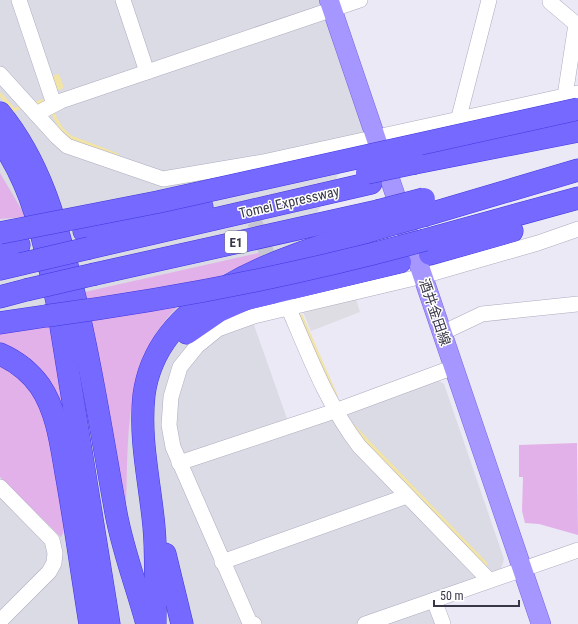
<svg xmlns="http://www.w3.org/2000/svg" width="578" height="624" font-family="'Roboto Condensed','Noto Sans JP',sans-serif">
<style>
.industrial{fill:#dadbe4}
.green{fill:#e2b1e9}
.parking{fill:#dedde3}
.water{fill:#f1e4a5}
.lines{fill:none;stroke-linecap:round;stroke-linejoin:round}
.stream{stroke:#f1e4a5;stroke-width:3.5}
.minor-tunnel{stroke:#c6c5d2;stroke-width:15;stroke-dasharray:15 8;stroke-linecap:butt}
.minor-casing{stroke:#adabc0;stroke-width:16}
.major-casing{stroke:#7566e5;stroke-width:20}
.highway-casing{stroke:#4038df;stroke-width:23}
.minor{stroke:#fff;stroke-width:15}
.major{stroke:#a597ff;stroke-width:19}
.highway{stroke:#7669ff;stroke-width:22}
.highway-bridge-casing{stroke:#4038df;stroke-width:23;stroke-linecap:butt}
.highway-bridge{stroke:#7669ff;stroke-width:22}
.labels{text-anchor:middle;dominant-baseline:central;stroke-width:3;stroke-linejoin:round;paint-order:stroke}
.shield{fill:#fff;stroke:#73737f;stroke-width:1}
.shield-label{font-size:13px;font-weight:bold;fill:#373748}
.street-label{font-size:14px;fill:#373748;stroke:#fff}
</style>
<rect width="100%" height="100%" fill="#eae9f5"/>
<!-- industrial -->
<g class="industrial">
<polygon points="0,0 319,0 365,127 254,325 291,430 331,416 480,577 427,597 437,624 0,624"/>
<polygon points="437,380 444,384 504,559 501,569 494,571 483,569 364,443 346,419 350,411"/>
</g>
<!-- green -->
<g class="green">
<polygon points="0,173 26,217 0,219"/>
<path d="M263,252L264,256C246,264 227,272 210,282C120,336 129,427 126,517L80,293Z"/>
<polygon points="53,322 78,481 62,423 0,345 0,330"/>
<polygon points="0,362 10,365 45,409 67,515 63,533 61,537 0,477"/>
<polygon points="577,443 578,535 539,524 525,523 522,511 523,477 519,477 519,445"/>
</g>
<!-- parking -->
<polygon class="parking" points="356,299 360,312 311,331 303,312"/>
<!-- water -->
<polygon class="water" points="59,74 64,88 56,91 51,76"/>
<g class="lines">
<!-- stream -->
<g class="stream">
<polyline points="0,94 14,110 19,108"/>
<polyline points="33,104 43,101 46,104"/>
<polyline points="51,110 61,128 70,137 117,155"/>
<polyline points="301,316 336,396"/>
<polyline points="353,426 486,564"/>
</g>
<!-- minor-tunnel -->
<polyline class="minor-tunnel" points="238,179 275,274"/>
<defs>
<g id="minor">
<polyline points="19,0 54,104"/>
<polyline points="123,0 147,72"/>
<polyline points="550,0 550,2 576,24 565,96"/>
<polyline points="0,74 57,137 67,146 163,179 263,162 578,93"/>
<polyline points="36,114 61,101 360,0"/>
<polyline points="458,121 489,0"/>
<path d="M285,300C307,350 326,403 359,446L489,580"/>
<polyline points="442,333 482,314 578,304"/>
<polyline points="179,463 335,411 454,367"/>
<polyline points="0,487 52,540 55,553 54,563 49,572 0,621"/>
<polyline points="222,562 407,496"/>
<polyline points="434,600 443,624"/>
<polyline points="254,624 250,623 173,447 169,425 171,397 180,367 197,346 218,329 254,316 423,276 538,243 578,229"/>
<polyline points="365,624 578,550"/>
</g>
<polyline id="major" points="329,0 541,624"/>
<g id="highway">
<path d="M0,113C40,162 56,221 71,281C90,358 102,436 116,513C123,551 137,587 147,624"/>
<path d="M0,140C34,187 45,246 57,302L109,624"/>
<polyline points="415,163 578,131"/>
<polyline points="426,215 578,170"/>
<polyline points="84,231 202,207"/>
<polyline points="425,240 578,198"/>
<polyline points="0,248 19,245"/>
<polyline points="89,248 371,183"/>
<polyline points="430,254 512,231"/>
<polyline points="0,269 21,264"/>
<polyline points="95,274 378,211"/>
<polyline points="0,297 26,290"/>
<polyline points="0,323 46,316"/>
<polyline points="187,333 219,311 246,299 400,262"/>
<path d="M0,354C16,361 30,372 40,386C57,411 61,444 66,473C75,523 82,574 90,624"/>
<polyline points="165,554 182,624"/>
<path d="M155,624C155,592 157,560 154,527C150,483 139,439 144,395C158,288 298,253 383,227"/>
</g>
</defs>
<!-- minor casing -->
<use href="#minor" class="minor-casing"/>
<!-- major casing -->
<use href="#major" class="major-casing"/>
<!-- highway casing -->
<use href="#highway" class="highway-casing"/>
<!-- minor -->
<use href="#minor" class="minor"/>
<!-- major -->
<use href="#major" class="major"/>
<!-- highway -->
<use href="#highway" class="highway"/>
<defs>
<g id="highway-bridge">
<polyline points="367,173 415,163"/>
<polyline points="378,211 424,199"/>
<polyline points="383,227 426,215"/>
<polyline points="0,233 158,202 578,109"/>
<polyline points="21,264 89,248"/>
<polyline points="26,290 95,274"/>
<path d="M46,316C174,299 301,274 425,240"/>
</g>
</defs>
<!-- highway-bridge casing -->
<use href="#highway-bridge" class="highway-bridge-casing"/>
<!-- highway-bridge -->
<use href="#highway-bridge" class="highway-bridge"/>
</g>
<g class="labels">
<!-- shield labels -->
<rect class="shield" x="225" y="231" width="22" height="22" rx="3"/>
<g class="shield-label">
<text x="236" y="242">E1</text>
</g>
<!-- street labels -->
<g class="street-label">
<text transform="translate(289 202) rotate(-13)">Tomei Expressway</text>
<text transform="translate(435 312) rotate(71)">酒井金田線</text>
</g>
</g>
<!-- scale -->
<path d="M434 600v6h85v-6" fill="none" stroke="#373748" stroke-width="2"/>
<text x="440" y="600" font-size="12" fill="#373748" stroke="#ffffff" stroke-width="3" paint-order="stroke">50 m</text>
</svg>
